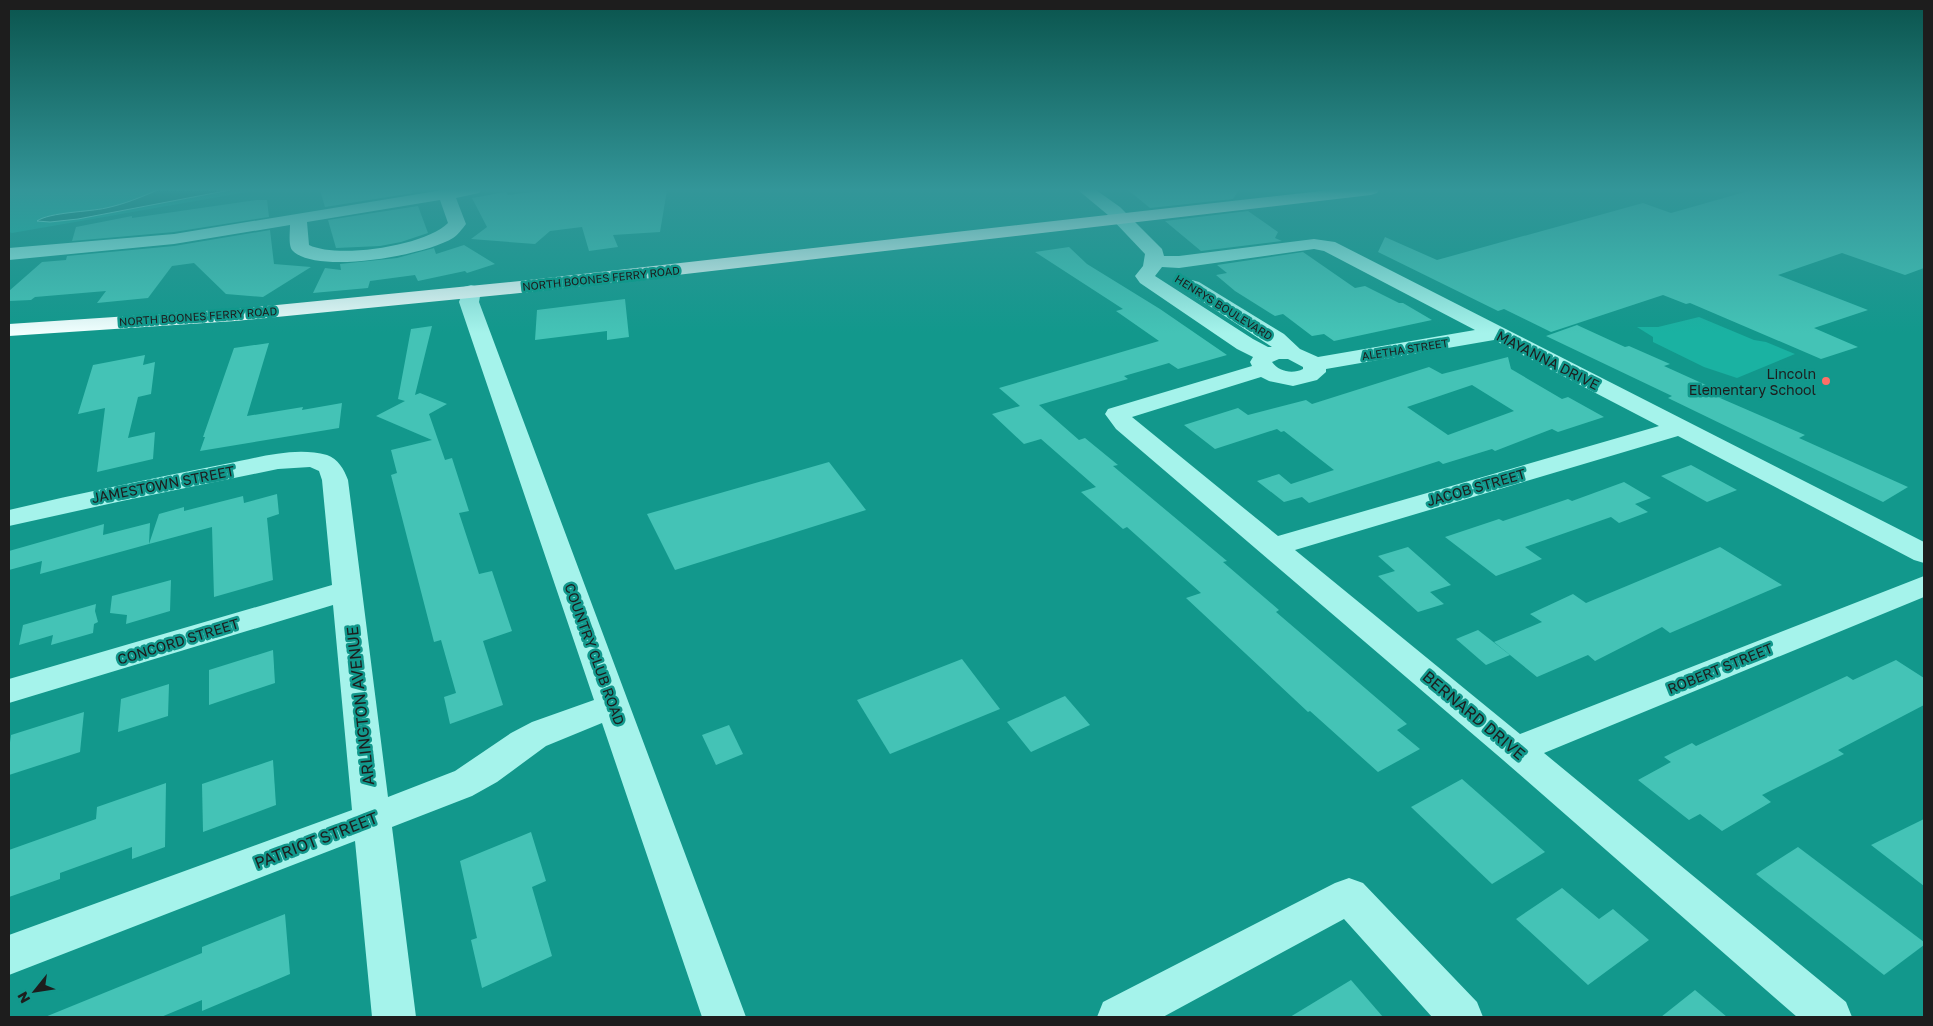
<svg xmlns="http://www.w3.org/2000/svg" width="1933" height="1026" font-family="'Golos Text',sans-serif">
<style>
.green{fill:#1ab2a2}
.water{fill:#0b746c;stroke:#96f6eb}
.building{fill:#44c3b6;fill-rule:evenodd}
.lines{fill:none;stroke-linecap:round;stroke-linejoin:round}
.minor{fill:#a5f3eb;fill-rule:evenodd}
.major{fill:#f1fffe;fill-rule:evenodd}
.poi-dot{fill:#ff6f67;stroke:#12988c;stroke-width:2}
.labels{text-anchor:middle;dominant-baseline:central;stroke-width:5;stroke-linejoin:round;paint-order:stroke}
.far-street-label{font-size:11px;fill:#1d1d1d;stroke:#12988c}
.street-label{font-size:14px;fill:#1d1d1d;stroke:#12988c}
.poi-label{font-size:14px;fill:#1d1d1d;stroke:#12988c;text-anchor:end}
.near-street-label{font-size:16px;fill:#1d1d1d;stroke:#12988c}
</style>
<rect width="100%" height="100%" fill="#12988c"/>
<!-- green -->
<g class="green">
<polygon points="9,190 259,190 12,233 9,232"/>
<polygon points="1699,317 1754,340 1766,342 1795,354 1737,378 1704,367 1653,342 1653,337 1637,327 1658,327"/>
</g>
<!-- water -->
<path class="water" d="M158,190H230L78,219L50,222L37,221C50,212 89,212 106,208C125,204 141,197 158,190Z"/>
<!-- building -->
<g class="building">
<polygon points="320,190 412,190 413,193 325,207"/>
<polygon points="550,190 566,190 567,192 581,190 667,190 660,232 613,235 618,247 589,251 582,227 550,231 535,244 471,239 487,227 472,198 506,192 508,195"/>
<polygon points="1128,190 1239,190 1233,199 1150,208"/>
<polygon points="1752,190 1924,190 1924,268 1905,275 1842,253 1778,275 1868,310 1814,328 1858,347 1821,359 1690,303 1686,304 1663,295 1551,332 1504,309 1498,311 1378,252 1385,237 1437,260 1643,203 1671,213"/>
<polygon points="256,200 267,200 269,217 174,232 72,241 76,227 132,216 132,218"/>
<polygon points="418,206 428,233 401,242 380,246 336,248 328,220"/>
<polygon points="1248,211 1278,232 1275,238 1282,241 1201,251 1165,221"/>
<polygon points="270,230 274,264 311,267 263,297 226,294 194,263 172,266 148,298 97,303 106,291 35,297 31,300 9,301 9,291 42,262 66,260 67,256 174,246"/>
<polygon points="464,245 495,264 467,273 465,271 418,281 415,275 370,281 368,288 313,293 325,268 341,270 340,264 397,258 434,248 436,254"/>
<polygon points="1069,247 1087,264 1160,309 1227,355 1178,369 1169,363 1124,376 1128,379 1039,405 1079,440 1085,438 1118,465 1113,466 1227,561 1223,562 1279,610 1276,612 1407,724 1397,730 1420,749 1378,772 1310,711 1308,712 1186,598 1201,593 1127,527 1123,529 1081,492 1096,487 1041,439 1024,444 992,414 1020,406 999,388 1159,341 1116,311 1123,309 1035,252"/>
<polygon points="1303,252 1355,288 1365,286 1399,303 1403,303 1432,320 1334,341 1324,334 1312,336 1283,314 1275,316 1235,291 1216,275 1227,273 1217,265"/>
<polygon points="625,299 629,337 607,340 607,331 535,340 537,310"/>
<polygon points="1577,325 1625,347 1629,346 1670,364 1664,366 1728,395 1720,398 1805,435 1799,438 1908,487 1883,502 1668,398 1672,396 1546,336"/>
<polygon points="432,326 415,395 420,393 447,404 429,414 445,460 452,458 469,511 459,513 479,574 492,571 512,631 483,641 503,705 450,724 444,697 456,693 441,640 434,642 391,475 397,473 391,450 432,440 376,416 405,401 398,399 411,329"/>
<polygon points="269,343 247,416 303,407 302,410 342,403 339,428 200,451 205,437 203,437 234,348"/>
<polygon points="145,355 143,365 155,362 151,394 138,397 128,438 155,432 153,459 97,472 105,408 78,414 93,365"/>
<path d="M1508,357L1511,369L1562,399L1568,397L1604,417L1558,432L1552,429L1495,451L1492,449L1443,464L1439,461L1309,503L1302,497L1284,502L1257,481L1279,474L1291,484L1334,470L1284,431L1281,432L1277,429L1215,449L1184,425L1238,408L1248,415L1306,400L1312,404L1429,367L1442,374ZM1472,385L1514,411L1448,435L1407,407Z"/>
<polygon points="829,462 866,510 675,570 647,514"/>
<polygon points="1691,465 1737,490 1707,502 1661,476"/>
<polygon points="1624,482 1651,498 1635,504 1648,512 1619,523 1611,517 1525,547 1542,559 1496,576 1445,537 1499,519 1503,521 1568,499 1572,501"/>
<polygon points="277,494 279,514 267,518 273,580 214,597 212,527 149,544 159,514 184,507 184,511 243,496 244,503"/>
<polygon points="150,523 149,544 40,574 42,561 9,570 9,551 104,524 103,535"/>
<polygon points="1408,547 1451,585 1430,592 1444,604 1418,612 1378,576 1395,571 1378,556"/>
<polygon points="1720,547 1782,585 1670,633 1662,627 1595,661 1588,655 1537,677 1494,642 1542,622 1530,614 1573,594 1586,603"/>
<polygon points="171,580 170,611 126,624 127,615 110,613 112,596"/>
<polygon points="96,604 95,611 98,622 94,624 93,633 51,645 53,635 19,645 23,625"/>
<polygon points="1478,630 1510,655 1486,665 1456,639"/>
<polygon points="273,650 275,683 209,705 209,670"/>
<polygon points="962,659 1000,709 890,754 857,700"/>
<polygon points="1896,660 1924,678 1924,705 1838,750 1844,754 1762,795 1771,802 1722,831 1700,814 1689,820 1638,780 1671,762 1664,757 1692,743 1696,746 1847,676 1853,680"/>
<polygon points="169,684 168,716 118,732 121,699"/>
<polygon points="1065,696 1090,725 1031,752 1007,722"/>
<polygon points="84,712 80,752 9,775 9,750 11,735"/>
<polygon points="729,725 743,754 716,765 702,735"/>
<polygon points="273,760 276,805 203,832 202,784"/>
<polygon points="1462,779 1545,852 1492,884 1411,807"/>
<polygon points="166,783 165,847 132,859 132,847 60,873 60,879 9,897 9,850 96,819 97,807"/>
<polygon points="1924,819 1924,886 1871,845"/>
<polygon points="531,832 546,881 532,887 552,956 482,988 471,940 477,938 460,861"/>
<polygon points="1798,847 1924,942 1924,945 1884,975 1756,874"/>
<polygon points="1562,888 1599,919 1613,909 1649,940 1588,985 1516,919"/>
<polygon points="285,914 290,974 202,1011 202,1000 161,1017 45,1017 202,953 202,947"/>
<polygon points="1351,980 1383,1017 1290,1017"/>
<polygon points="1695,990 1727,1017 1661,1017"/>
</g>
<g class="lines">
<!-- minor -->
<g class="minor">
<path d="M443,190H481L479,193L456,198L466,224C462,229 458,235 453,238C426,255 318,275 293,251C288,247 290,232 290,225L174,244L9,260V248L174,234ZM440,200L448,223C425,246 338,259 309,245L307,222Z"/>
<path d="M1078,190H1096L1120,207L1162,249L1164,256H1179L1314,239L1335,242L1924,542V563L1914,560L1678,436L1295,550L1520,734L1924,576V597L1544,753L1846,1002L1852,1017H1797L1503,760L1116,429L1105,414L1108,409L1252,366L1250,362L1253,357L1237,349L1140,283L1135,276L1143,266L1145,254L1108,215ZM1314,249L1324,251L1475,330L1318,357L1300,349L1284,334L1199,282L1192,280L1185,282L1182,286L1185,290L1272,347H1268L1253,339L1155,276L1162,267L1179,268ZM1494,340L1659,426L1278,536L1132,417L1261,377L1269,381L1293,386L1317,380L1326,372V369ZM1279,359H1288L1303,367V369C1293,374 1279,372 1272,362Z"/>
<path d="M471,285L478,287L481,291L479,302L746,1017H702L602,723L546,746L497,782L472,796L392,827L416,1017H372L355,841L9,975V935L352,810L333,605L9,703V679L332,585L322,480L319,471L310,467L278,469L122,501L9,526V510C81,493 153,478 225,464C258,458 294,446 327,455C338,459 344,469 348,480L388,797L455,771L511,733L532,722L594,700L459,302L464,287Z"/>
<polygon points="1349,878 1363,883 1477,1002 1483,1017 1432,1017 1344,919 1163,1017 1097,1017 1103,1002 1335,883"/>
</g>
<!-- major -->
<polygon class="major" points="1330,190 1379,190 1377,193 1371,195 520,293 235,321 9,336 9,324 235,309 520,281"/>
</g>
<!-- sky -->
<linearGradient id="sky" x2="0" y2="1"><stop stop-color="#0a544d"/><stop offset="0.57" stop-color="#339699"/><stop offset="1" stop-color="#339699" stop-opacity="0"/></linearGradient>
<rect width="1933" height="333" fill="url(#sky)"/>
<!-- markers -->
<circle class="poi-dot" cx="1826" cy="381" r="5"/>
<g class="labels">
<!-- far-street labels -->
<g class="far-street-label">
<text transform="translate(601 278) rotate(-6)">NORTH BOONES FERRY ROAD</text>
<text transform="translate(1224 307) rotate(32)">HENRYS BOULEVARD</text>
<text transform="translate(198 316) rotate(-4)">NORTH BOONES FERRY ROAD</text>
<text transform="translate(1405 349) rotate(-9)">ALETHA STREET</text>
</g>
<!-- street labels -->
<g class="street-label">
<text transform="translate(1548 360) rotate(27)">MAYANNA DRIVE</text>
<text transform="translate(163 484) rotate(-11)">JAMESTOWN STREET</text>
<text transform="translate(1476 487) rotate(-16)">JACOB STREET</text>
<text transform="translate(178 641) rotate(-17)">CONCORD STREET</text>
<text transform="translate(595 654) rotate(70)">COUNTRY CLUB ROAD</text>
<text transform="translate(1720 668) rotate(-22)">ROBERT STREET</text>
</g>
<!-- poi labels -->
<g class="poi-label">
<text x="1816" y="373">Lincoln<tspan x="1816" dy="16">Elementary School</tspan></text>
</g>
<!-- near-street labels -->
<g class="near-street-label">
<text transform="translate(360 706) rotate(-96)">ARLINGTON AVENUE</text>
<text transform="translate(1474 715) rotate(40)">BERNARD DRIVE</text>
<text transform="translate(316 840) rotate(-21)">PATRIOT STREET</text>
</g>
</g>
<!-- border -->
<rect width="1933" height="1026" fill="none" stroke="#1d1d1d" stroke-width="20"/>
<!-- north arrow -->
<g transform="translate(35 991) rotate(240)" stroke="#12988c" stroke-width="4" paint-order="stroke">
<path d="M0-4L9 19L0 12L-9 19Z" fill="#1d1d1d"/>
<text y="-8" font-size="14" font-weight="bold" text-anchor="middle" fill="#1d1d1d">N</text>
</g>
</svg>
